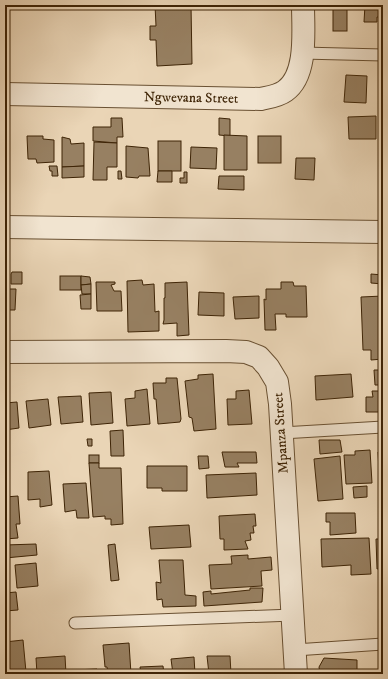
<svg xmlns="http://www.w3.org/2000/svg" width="388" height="679" font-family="'IM FELL DW Pica',serif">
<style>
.building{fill:#978062;stroke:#3e2406}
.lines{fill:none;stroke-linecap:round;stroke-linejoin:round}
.lane-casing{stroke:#695032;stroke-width:13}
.street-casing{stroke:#695032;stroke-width:24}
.lane{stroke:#f1e4d0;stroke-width:11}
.street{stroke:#f1e4d0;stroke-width:22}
.labels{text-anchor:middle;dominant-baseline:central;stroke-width:3;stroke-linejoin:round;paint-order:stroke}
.street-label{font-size:14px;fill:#3e2406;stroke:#f1e4d0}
</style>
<rect width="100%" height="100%" fill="#ead5b6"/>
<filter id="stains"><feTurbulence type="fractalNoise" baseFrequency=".005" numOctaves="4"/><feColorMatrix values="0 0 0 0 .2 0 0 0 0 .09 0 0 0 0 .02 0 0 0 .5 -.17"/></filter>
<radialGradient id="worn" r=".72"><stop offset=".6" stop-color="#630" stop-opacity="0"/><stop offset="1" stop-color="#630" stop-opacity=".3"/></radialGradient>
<!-- building -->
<g class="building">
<polygon points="155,5 191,5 192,64 157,66 156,40 150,40 150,26 156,26"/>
<polygon points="365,5 383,5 383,17 377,17 377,22 364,22"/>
<rect x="333" y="6" width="14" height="25"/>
<polygon points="346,75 367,76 366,103 344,102"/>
<polygon points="376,116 376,139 349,139 348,117"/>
<polygon points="111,118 122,118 123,137 117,137 117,143 93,141 93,127 111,127"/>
<polygon points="219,118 230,119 230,136 219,135"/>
<polygon points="224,135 247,136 247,170 224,170"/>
<polygon points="27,136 43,136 43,139 54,140 54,162 37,163 36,159 28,159"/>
<rect x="258" y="136" width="23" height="27"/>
<polygon points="62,137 70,139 71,144 84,143 84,166 62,167"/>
<rect x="158" y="141" width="23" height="30"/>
<polygon points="94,142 117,143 117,167 107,167 107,180 93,180"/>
<polygon points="126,146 148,148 150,176 139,176 138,178 126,177"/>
<polygon points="191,147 217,148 216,169 190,168"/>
<polygon points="296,158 315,158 314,180 295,179"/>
<polygon points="49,166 57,166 58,176 52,176 52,171 50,171"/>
<polygon points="84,166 84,177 62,178 62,167"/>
<polygon points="118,171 121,171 122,179 118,179"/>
<polygon points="158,171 172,171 172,182 157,182"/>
<polygon points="184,172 187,172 187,183 180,183 180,178 184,178"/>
<polygon points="219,176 244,176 244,190 218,189"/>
<polygon points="12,272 22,272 22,284 11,284 11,274"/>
<polygon points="371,274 383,275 383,284 371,283"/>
<rect x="60" y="276" width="21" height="14"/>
<polygon points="81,276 90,277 91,284 81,285"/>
<polygon points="142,280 143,285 154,284 155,312 159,311 159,331 128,332 127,281"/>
<polygon points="96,282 115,282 115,284 111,285 114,291 121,291 122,311 97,311"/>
<polygon points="187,282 189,335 177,336 177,323 163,324 164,320 164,298 165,298 165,283"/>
<polygon points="281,282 293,282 294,286 306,286 307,317 286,317 286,314 275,314 276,330 265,330 264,299 266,300 266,289 281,289"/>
<polygon points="91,284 91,294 82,294 81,285"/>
<polygon points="5,289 16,289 15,310 5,310"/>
<polygon points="199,292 224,293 224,316 198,315"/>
<polygon points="91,294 91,309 81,309 80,295"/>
<polygon points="259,296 259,318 235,319 233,297"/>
<polygon points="383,296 383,359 371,360 371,350 363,350 361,297"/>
<polygon points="379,364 383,364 383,388 379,388 379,385 375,385 374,370 379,370"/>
<polygon points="213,374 216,429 194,431 192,418 189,417 185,381 198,379 198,375"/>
<polygon points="351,374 353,397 316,400 315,376"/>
<polygon points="166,378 177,378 181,419 180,422 158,424 156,399 154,399 153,383 166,383"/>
<polygon points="147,389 150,424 127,426 125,399 135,398 135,391"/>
<polygon points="249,390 252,424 228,425 227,399 236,399 236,391"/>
<polygon points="372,391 383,391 383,412 366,412 366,397 373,397"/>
<polygon points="111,392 113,423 91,425 89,393"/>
<polygon points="81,396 83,422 61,424 58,397"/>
<polygon points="48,399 51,425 29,428 26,401"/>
<polygon points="17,402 19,428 5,430 5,403"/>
<polygon points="123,430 124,456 111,456 110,431"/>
<polygon points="87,439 92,439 92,446 88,446"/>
<polygon points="319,440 340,440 342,452 320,454"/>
<polygon points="370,450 372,483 346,484 344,455 355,455 355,451"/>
<polygon points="222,452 256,452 257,463 237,463 239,467 225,467"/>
<polygon points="378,452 383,452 383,470 379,471"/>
<rect x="89" y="455" width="10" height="8"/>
<polygon points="198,456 208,456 209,468 199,469"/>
<polygon points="340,456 343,499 318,501 314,459"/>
<polygon points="89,463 99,463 99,468 121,468 123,524 111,525 111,519 105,519 105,516 93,517"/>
<polygon points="147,466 187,466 187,491 162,491 162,488 147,488"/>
<polygon points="49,471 52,505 40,507 40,499 28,500 28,472"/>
<polygon points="256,473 257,495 207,498 206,475"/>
<polygon points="86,483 89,518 77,518 76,510 65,512 63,484"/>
<polygon points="367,486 367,497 354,498 353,487"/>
<polygon points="18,496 20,524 16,524 18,538 5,539 5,497"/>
<polygon points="326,513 355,513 356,533 330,535 330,522 326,522"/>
<polygon points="255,514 256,526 253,526 254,533 250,533 251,540 245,541 248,549 224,550 224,539 220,539 219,516"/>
<polygon points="189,525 191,547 151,549 149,527"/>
<polygon points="369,538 371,574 351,575 351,565 322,567 321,539"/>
<polygon points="376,539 383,539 383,568 377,569"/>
<polygon points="36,544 37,555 5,558 5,545"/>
<polygon points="115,544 119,580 111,581 108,545"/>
<polygon points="248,555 248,559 271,557 272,570 261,571 262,586 211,589 209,565 232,564 231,556"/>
<polygon points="159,560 183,560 185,595 196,596 196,606 163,607 162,599 157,600 156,582 161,583"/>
<polygon points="36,563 38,586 17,588 15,565"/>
<polygon points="250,588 263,588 262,602 204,606 203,592 211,591 211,594 250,590"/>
<polygon points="16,592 18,610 5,611 5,593"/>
<polygon points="23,640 26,672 5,673 5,642"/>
<polygon points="129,643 131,674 108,674 107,667 105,667 103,645"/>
<polygon points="65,656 66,674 37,674 36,658"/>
<polygon points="207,656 230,656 231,674 209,674"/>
<polygon points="194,657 195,674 173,674 171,659"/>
<polygon points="324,658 357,660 357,674 320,674 319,667"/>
<polygon points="163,666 164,674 141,674 140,667"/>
<polygon points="97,669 97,674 74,674 73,670"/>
<polygon points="383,671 383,674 360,674 360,672"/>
</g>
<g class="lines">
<defs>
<g id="lane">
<polyline points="302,53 383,55"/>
<polyline points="282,433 383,427"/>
<polyline points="75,623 293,615"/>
<polyline points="295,650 383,644"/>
</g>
<g id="street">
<path d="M5,94L261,99C270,97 278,96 285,91C308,75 303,30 303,5"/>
<polyline points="5,227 73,228 383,232"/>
<polyline points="5,352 226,351 246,352 259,357 268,367 277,382 280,404 296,674"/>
</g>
</defs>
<!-- lane casing -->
<use href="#lane" class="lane-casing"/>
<!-- street casing -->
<use href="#street" class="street-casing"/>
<!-- lane -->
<use href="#lane" class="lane"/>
<!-- street -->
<use href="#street" class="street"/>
</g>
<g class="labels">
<!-- street labels -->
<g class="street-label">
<text transform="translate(191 98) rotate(1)">Ngwevana Street</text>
<text transform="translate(281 433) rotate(-94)">Mpanza Street</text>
</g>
</g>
<!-- margin -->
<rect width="388" height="679" fill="none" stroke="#ead5b6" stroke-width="20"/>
<rect x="6" y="6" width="376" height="667" fill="none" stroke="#3e2406" stroke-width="2"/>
<rect x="10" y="10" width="368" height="659" fill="none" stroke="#3e2406"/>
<rect width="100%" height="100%" filter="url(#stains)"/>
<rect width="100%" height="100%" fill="url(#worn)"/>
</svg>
